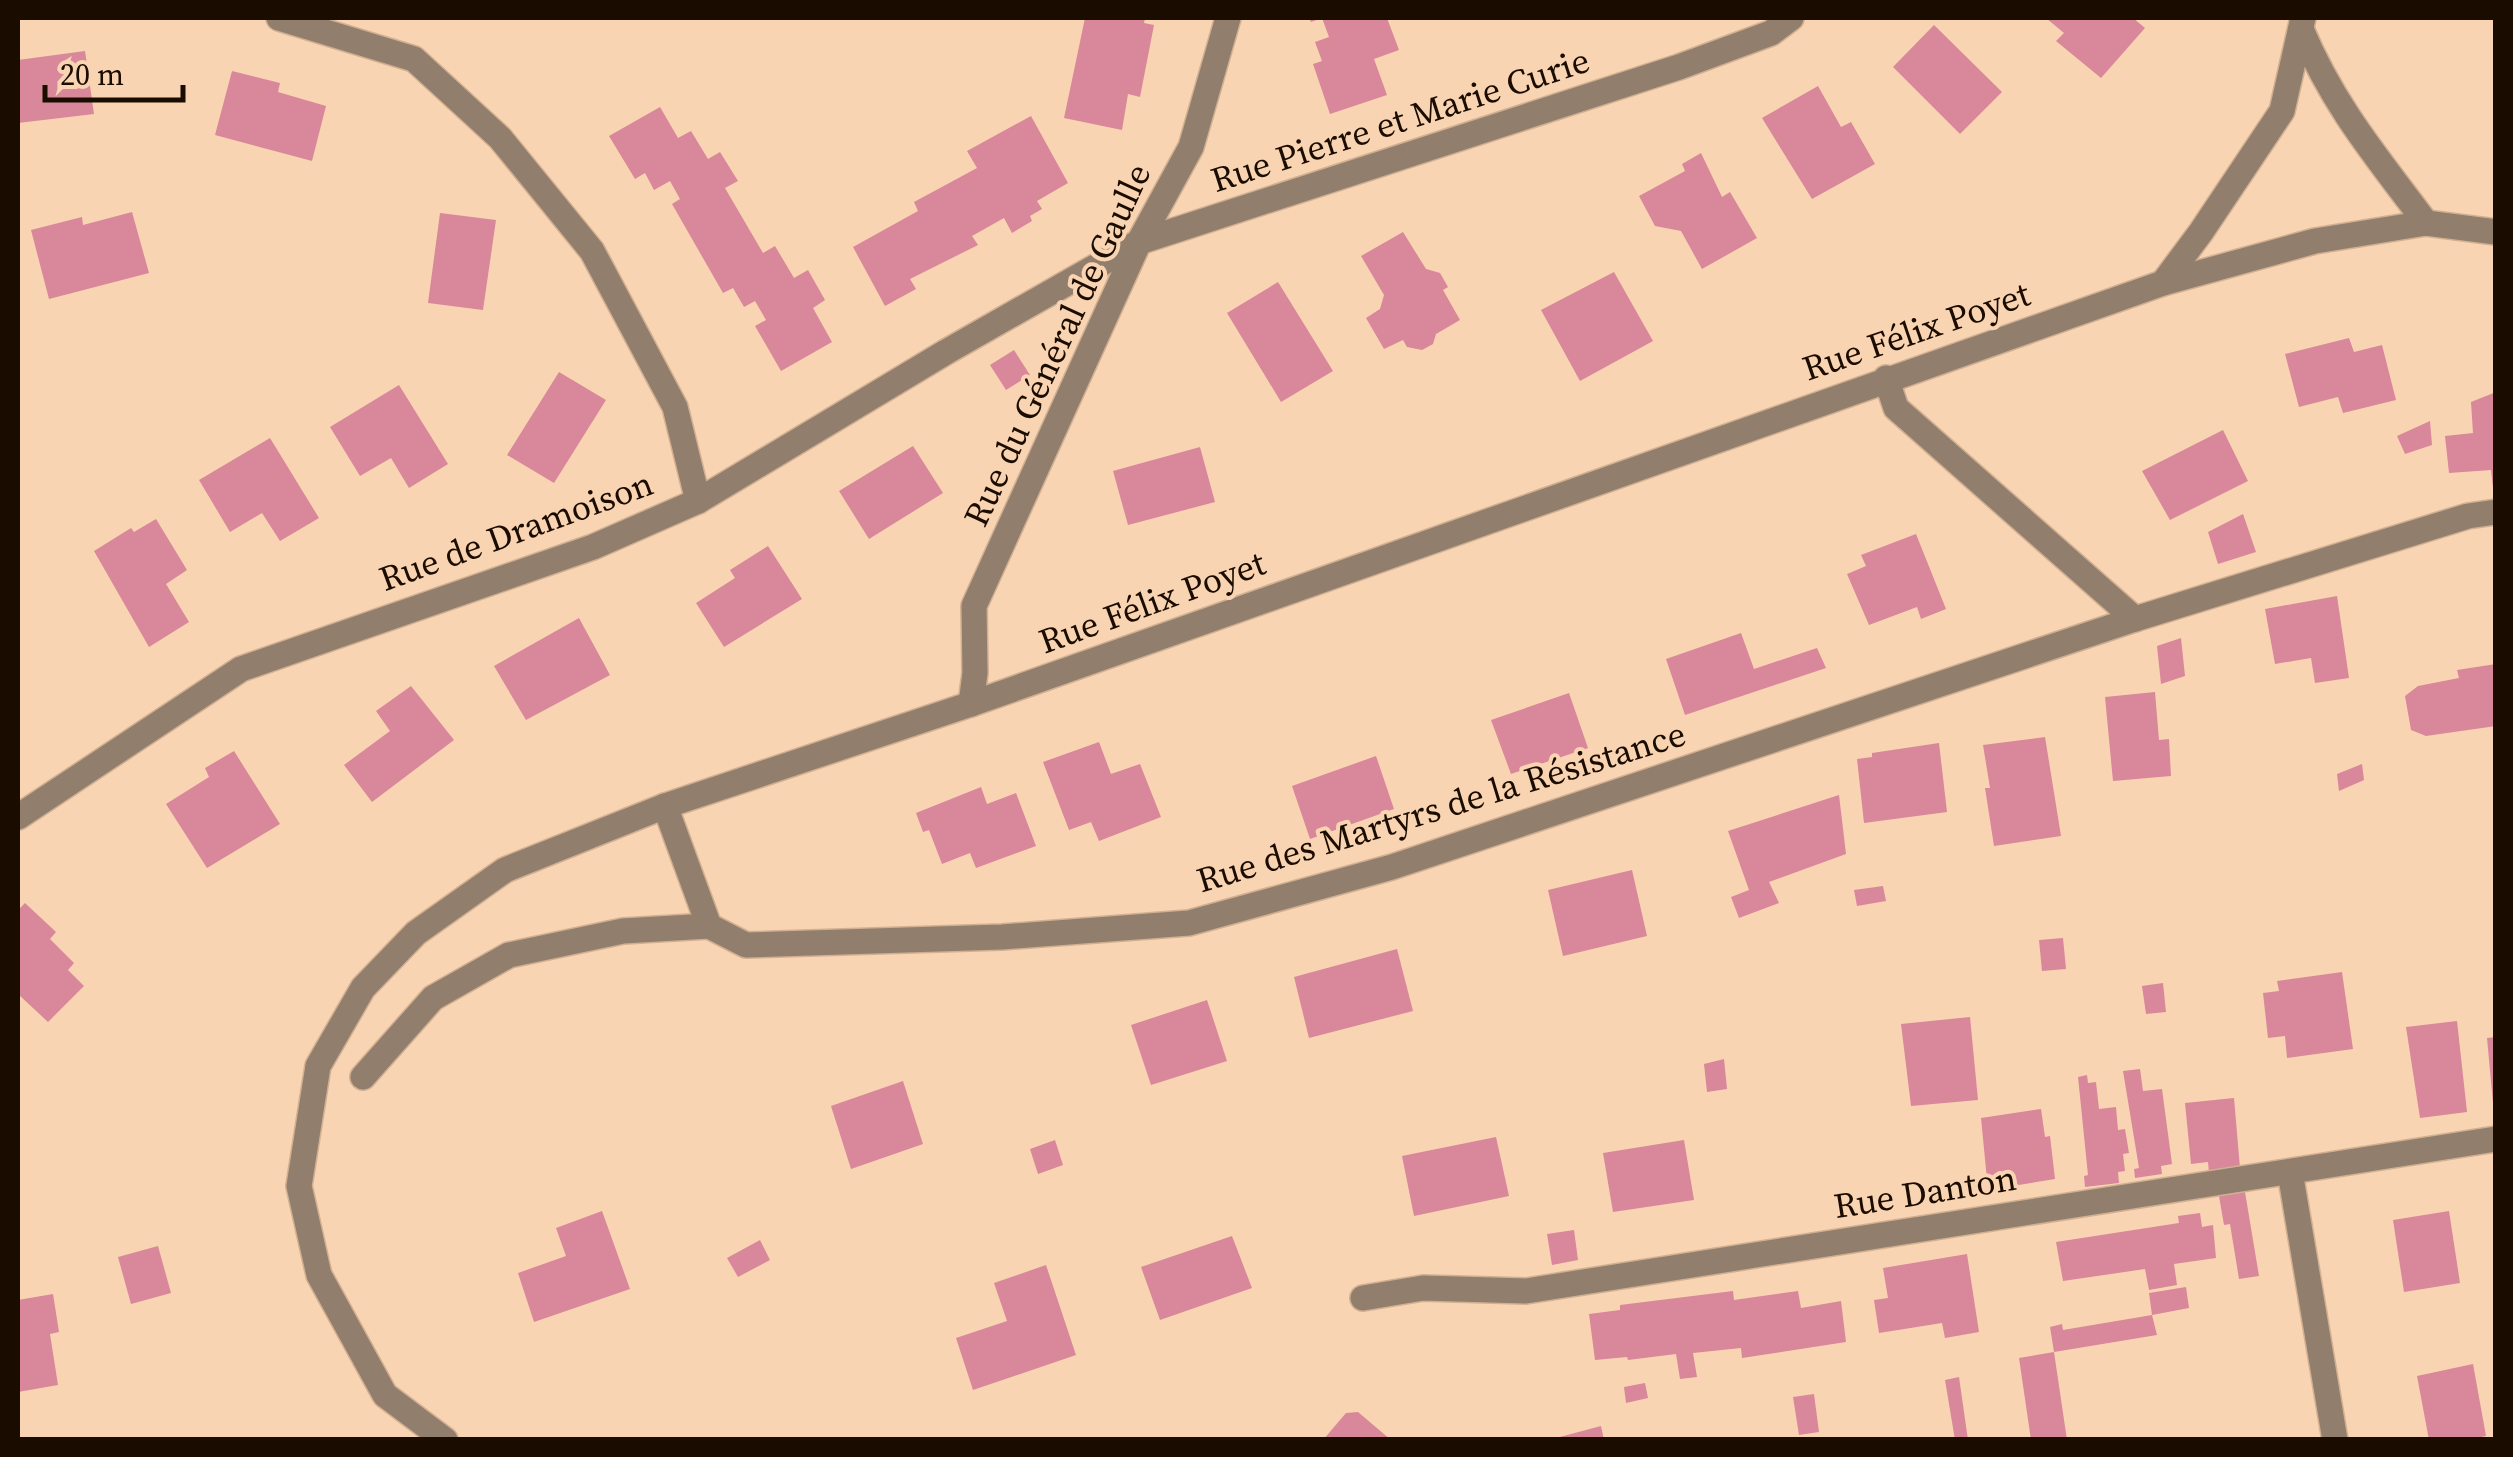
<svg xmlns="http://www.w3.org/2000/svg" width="2513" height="1457" font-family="'Source Serif 4',serif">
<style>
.building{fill:#d9879b}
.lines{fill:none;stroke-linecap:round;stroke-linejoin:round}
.minor-casing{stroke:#d1b092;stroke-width:28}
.minor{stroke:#917e6d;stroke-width:25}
.labels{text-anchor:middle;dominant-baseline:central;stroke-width:8;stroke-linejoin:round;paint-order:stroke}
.street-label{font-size:35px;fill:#1b0c00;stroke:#f9d4b2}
</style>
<rect width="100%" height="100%" fill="#f9d4b2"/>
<!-- building -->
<g class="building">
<polygon points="1085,18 1145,18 1144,23 1154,25 1140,97 1128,94 1122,130 1064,118"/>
<polygon points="1309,18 1387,18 1399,50 1374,59 1387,95 1330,114 1313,64 1322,61 1315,42 1329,37 1322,18 1311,22"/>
<polygon points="2046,18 2133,18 2145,28 2101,78 2056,41 2064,33"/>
<polygon points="1934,25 2002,92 1960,134 1893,67"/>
<polygon points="85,51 94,114 18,123 18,60"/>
<polygon points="232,71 280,83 278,92 326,106 312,161 215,135"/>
<polygon points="1818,86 1841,127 1851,122 1875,164 1812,199 1762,118"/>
<polygon points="660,107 678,138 691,131 708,159 720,152 738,181 725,188 763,253 775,246 794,278 808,270 825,300 813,308 832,342 781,371 755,326 766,320 755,301 744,307 733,288 723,293 672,204 680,199 670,181 654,190 645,173 635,179 609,136"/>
<polygon points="1031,116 1068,183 1037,201 1042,209 1030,216 1032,221 1012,233 1004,218 972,236 978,245 910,279 916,289 885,306 853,247 918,211 914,202 977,168 967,151"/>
<polygon points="1701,153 1722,197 1730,192 1757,238 1702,269 1681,231 1655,226 1639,196 1685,171 1682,164"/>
<polygon points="132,212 149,273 49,299 31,230 82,217 83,225"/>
<polygon points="440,213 496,220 483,310 428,303"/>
<polygon points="1403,232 1426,269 1440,273 1448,287 1443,290 1460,320 1436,334 1433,344 1422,350 1407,347 1403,340 1384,349 1366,318 1380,309 1384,295 1361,256"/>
<polygon points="1614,272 1653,341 1580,381 1541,310"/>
<polygon points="1278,282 1333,371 1281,402 1227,313"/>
<polygon points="2349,338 2354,352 2382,345 2396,400 2343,413 2338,397 2299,407 2285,354"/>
<polygon points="1014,350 1030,375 1006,390 990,365"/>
<polygon points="559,372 606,400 554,483 507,455"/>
<polygon points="399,385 448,464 409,488 391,458 360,476 330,427"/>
<polygon points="2496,392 2496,487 2493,488 2491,470 2449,473 2445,436 2473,433 2471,402"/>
<polygon points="2430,421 2432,445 2405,454 2397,436"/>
<polygon points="2223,430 2248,481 2170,520 2142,471"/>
<polygon points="270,438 319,518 280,541 262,513 230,532 199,480"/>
<polygon points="913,446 943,493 869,539 839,491"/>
<polygon points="1200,447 1215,502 1128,525 1113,471"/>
<polygon points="2243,514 2256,552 2218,564 2208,532"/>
<polygon points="156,519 187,570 166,584 189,622 149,647 94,551 131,528 134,532"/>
<polygon points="1916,534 1946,609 1921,619 1917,607 1869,625 1847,574 1866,566 1861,555"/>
<polygon points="768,546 802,599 724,647 696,603 735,578 730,570"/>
<polygon points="2337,596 2349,678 2315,683 2311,658 2275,664 2265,609"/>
<polygon points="579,618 610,675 526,720 494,666"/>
<polygon points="1741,633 1754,669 1817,648 1826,668 1685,715 1666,659"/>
<polygon points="2181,638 2185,676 2161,684 2157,646"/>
<polygon points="2496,664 2496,726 2426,736 2411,730 2405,696 2418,686 2459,678 2457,670"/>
<polygon points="411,686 454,740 372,802 344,765 390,731 376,711"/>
<polygon points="2155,692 2159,740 2169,739 2171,776 2113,781 2105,697"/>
<polygon points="1569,693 1588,748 1511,774 1491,720"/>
<polygon points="2045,737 2061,836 1994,846 1985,788 1990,788 1983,745"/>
<polygon points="1099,742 1111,774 1140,764 1161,817 1099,841 1091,822 1069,830 1043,762"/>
<polygon points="1939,743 1947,812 1864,823 1857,759 1872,757 1872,753"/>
<polygon points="234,751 280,824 207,868 166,804 209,777 205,768"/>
<polygon points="1376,756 1394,809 1310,839 1292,786"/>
<polygon points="2362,764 2364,780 2339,791 2337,774"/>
<polygon points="981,787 987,804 1016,793 1036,846 976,868 970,853 942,864 929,830 923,832 916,813"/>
<polygon points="1839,795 1846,854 1769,882 1779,903 1739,918 1731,897 1749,890 1728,831"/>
<polygon points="1632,870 1647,936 1563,956 1548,890"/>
<polygon points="1883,886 1886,901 1857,906 1854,890"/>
<polygon points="25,903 56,932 50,939 74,963 68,970 84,986 48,1022 18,994 18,910"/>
<polygon points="2063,938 2066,969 2042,971 2039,940"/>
<polygon points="1397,949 1413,1011 1309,1038 1294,977"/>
<polygon points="2342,972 2353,1049 2287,1058 2285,1036 2268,1038 2263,993 2279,991 2277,981"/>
<polygon points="2163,983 2166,1012 2146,1014 2142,986"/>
<polygon points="1207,1000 1227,1061 1151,1085 1131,1025"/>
<polygon points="1970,1017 1978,1100 1911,1106 1901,1024"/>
<polygon points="2457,1021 2467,1112 2420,1118 2406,1027"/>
<polygon points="2496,1037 2496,1103 2493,1103 2487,1038"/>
<polygon points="1724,1059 1727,1089 1707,1092 1704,1064"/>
<polygon points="2140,1069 2143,1091 2162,1089 2172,1164 2161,1166 2162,1174 2135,1178 2134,1169 2139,1168 2123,1071"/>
<polygon points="2087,1075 2088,1083 2096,1082 2099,1109 2116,1107 2118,1130 2125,1129 2129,1153 2123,1154 2125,1171 2118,1172 2119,1183 2085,1187 2084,1176 2088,1175 2078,1077"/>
<polygon points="903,1081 923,1144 851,1169 831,1106"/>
<polygon points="2234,1098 2240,1168 2209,1173 2208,1162 2191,1164 2185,1103"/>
<polygon points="2041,1109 2045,1137 2050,1136 2055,1179 1988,1190 1981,1118"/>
<polygon points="1496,1137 1509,1196 1414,1216 1402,1156"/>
<polygon points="1055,1140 1063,1165 1038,1174 1030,1149"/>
<polygon points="1684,1140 1694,1200 1613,1212 1603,1153"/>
<polygon points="2245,1192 2259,1276 2239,1279 2230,1224 2224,1225 2219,1196"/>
<polygon points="602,1211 630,1289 534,1322 518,1273 566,1256 556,1228"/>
<polygon points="2449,1211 2460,1283 2404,1292 2393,1220"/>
<polygon points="2200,1213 2202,1227 2213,1225 2216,1258 2174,1264 2177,1285 2149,1290 2145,1269 2063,1281 2056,1242 2179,1223 2178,1216"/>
<polygon points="1574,1230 1578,1260 1552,1265 1547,1234"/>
<polygon points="1232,1236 1252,1288 1160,1320 1141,1267"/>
<polygon points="760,1240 770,1260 738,1277 727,1258"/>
<polygon points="158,1246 171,1293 131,1304 118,1257"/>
<polygon points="1967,1254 1979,1332 1945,1338 1942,1323 1879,1333 1874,1300 1888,1298 1883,1268"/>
<polygon points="1046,1265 1076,1355 973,1390 956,1338 1007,1321 994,1283"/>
<polygon points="2186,1287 2189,1308 2152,1315 2149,1293"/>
<polygon points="1733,1291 1734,1300 1798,1291 1801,1308 1841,1301 1846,1342 1742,1358 1741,1348 1693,1353 1697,1377 1680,1379 1676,1354 1628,1360 1627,1357 1595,1360 1589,1314 1620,1310 1620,1305"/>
<polygon points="53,1294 59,1332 50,1334 58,1385 18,1392 18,1300"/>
<polygon points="2152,1315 2157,1335 2054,1352 2067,1440 2031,1440 2019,1358 2054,1352 2050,1327 2062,1324 2063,1330"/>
<polygon points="2473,1364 2486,1436 2467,1440 2429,1440 2417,1376"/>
<polygon points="1959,1377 1968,1440 1955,1440 1945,1380"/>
<polygon points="1645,1383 1648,1398 1626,1403 1624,1387"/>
<polygon points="1814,1394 1819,1432 1799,1435 1793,1397"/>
<polygon points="1358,1412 1391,1440 1323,1440 1346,1413"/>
<polygon points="1601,1426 1604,1440 1556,1440 1556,1438"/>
</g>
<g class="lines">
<defs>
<g id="minor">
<polyline points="279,18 414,59 500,138 592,251 675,407 698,501"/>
<path d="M2301,29C2334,107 2376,156 2426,223"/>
<polyline points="2163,283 2201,232 2282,111 2303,18"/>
<polyline points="2135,619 2468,516 2496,512"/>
<polyline points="971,704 975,673 974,606 1139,242 1191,147 1228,18"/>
<polyline points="665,806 709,926 746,945 1002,937 1189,923 1392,867 2135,619 1896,408 1886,378"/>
<polyline points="18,817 241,669 593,547 698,501 946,352 1139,242 1679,67 1771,33 1791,18"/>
<polyline points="363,1077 433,998 509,955 623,931 709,926"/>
<polyline points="2290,1172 2335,1440"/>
<polyline points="1363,1298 1423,1288 1526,1291 2496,1139"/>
<polyline points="445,1440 385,1395 319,1275 299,1186 318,1066 363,988 416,933 505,870 665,806 971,704 2163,283 2315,241 2426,223 2496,232"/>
</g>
</defs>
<!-- minor casing -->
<use href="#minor" class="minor-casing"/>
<!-- minor -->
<use href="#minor" class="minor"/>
</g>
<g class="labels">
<!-- street labels -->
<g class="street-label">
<text transform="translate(1400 120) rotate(-18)">Rue Pierre et Marie Curie</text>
<text transform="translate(1916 331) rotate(-19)">Rue Félix Poyet</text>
<text transform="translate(1057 345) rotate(-65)">Rue du Général de Gaulle</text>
<text transform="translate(516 531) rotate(-20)">Rue de Dramoison</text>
<text transform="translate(1152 602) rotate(-20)">Rue Félix Poyet</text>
<text transform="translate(1441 807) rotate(-17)">Rue des Martyrs de la Résistance</text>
<text transform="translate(1925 1192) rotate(-9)">Rue Danton</text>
</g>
</g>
<!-- border -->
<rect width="2513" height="1457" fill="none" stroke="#1b0c00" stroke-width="40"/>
<!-- scale -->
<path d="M45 85v15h138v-15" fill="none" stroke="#1b0c00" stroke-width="5"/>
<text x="60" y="85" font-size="30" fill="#1b0c00" stroke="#f9d4b2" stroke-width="8" paint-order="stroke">20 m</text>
</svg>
